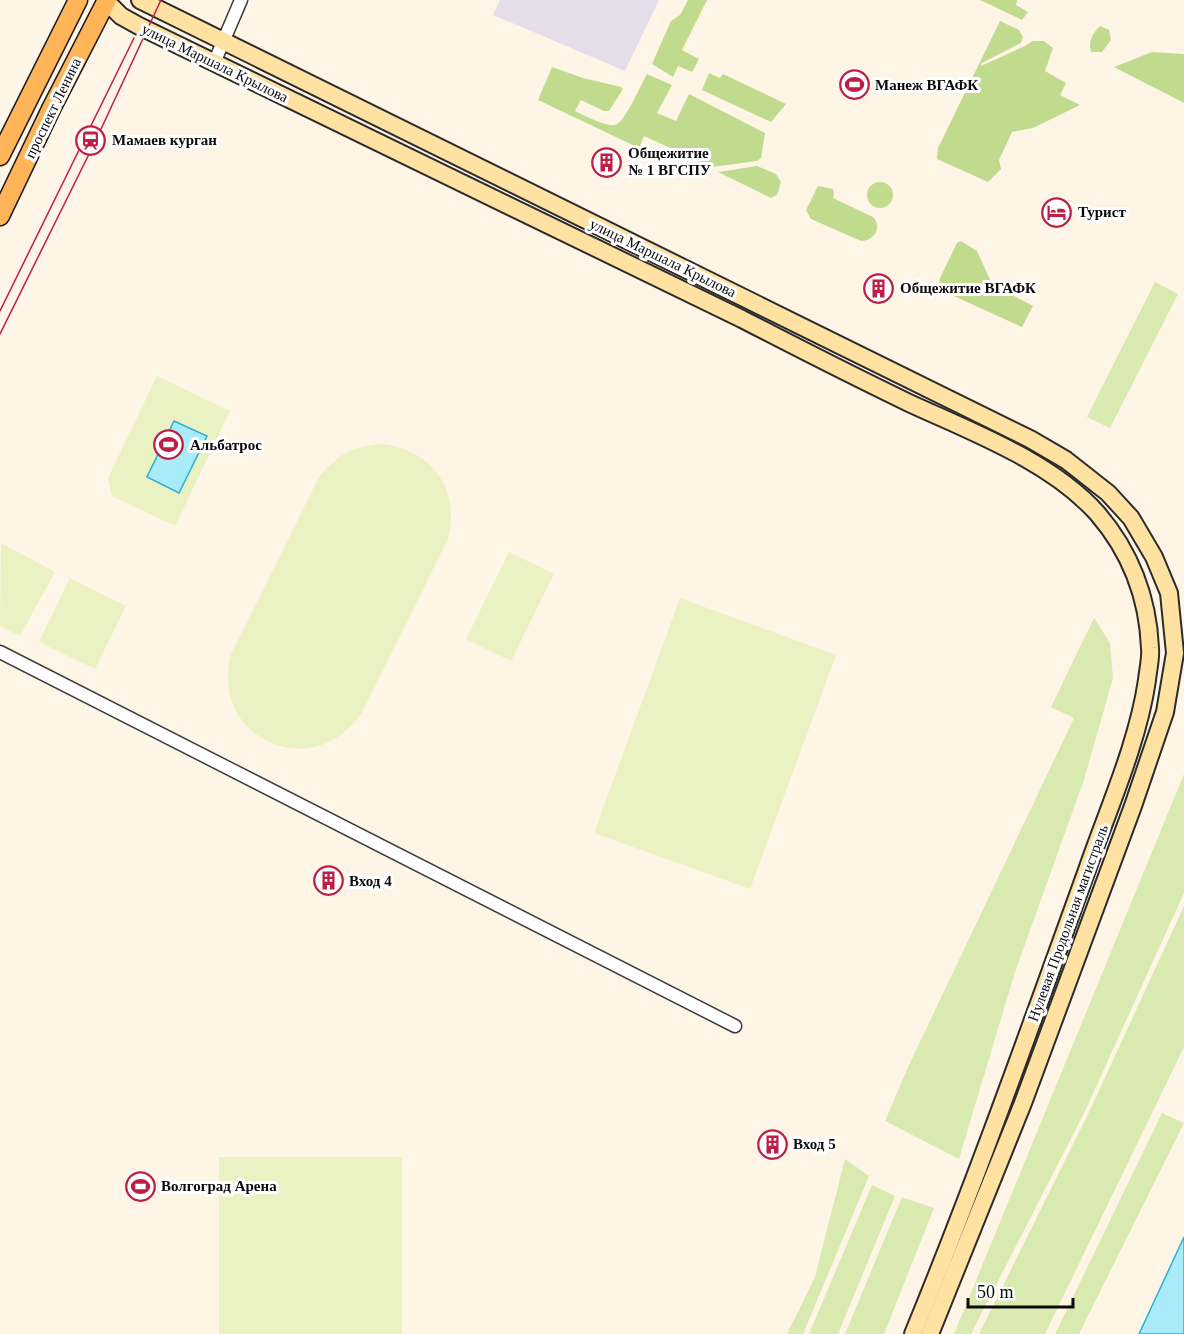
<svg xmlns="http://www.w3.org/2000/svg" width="1184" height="1334" font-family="Georgia,serif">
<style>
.industrial{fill:#e6ddea}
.green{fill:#d9eab0}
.forest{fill:#c0db8e}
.pitch{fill:#eaf1c2}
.water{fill:#a9ebf8;stroke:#2db1d2;stroke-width:1.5}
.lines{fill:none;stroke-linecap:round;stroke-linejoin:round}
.street-casing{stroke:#3d3d3d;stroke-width:15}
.secondary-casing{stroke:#2c2c2c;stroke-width:20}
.primary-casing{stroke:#1b1b1b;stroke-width:21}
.street{stroke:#fff;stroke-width:12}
.secondary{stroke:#ffe2a2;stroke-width:16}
.primary{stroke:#ffb457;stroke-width:18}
.tram{stroke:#be1e45;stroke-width:1.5}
.labels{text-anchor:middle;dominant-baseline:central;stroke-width:6;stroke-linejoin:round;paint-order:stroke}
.street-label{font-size:15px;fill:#0a0a0a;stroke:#fff}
.poi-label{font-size:15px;font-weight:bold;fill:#0a0a0a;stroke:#fff;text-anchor:start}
</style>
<rect width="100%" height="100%" fill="#fff5e7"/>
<!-- industrial -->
<polygon class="industrial" points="500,0 659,0 625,71 493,15"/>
<!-- green -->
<g class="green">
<polygon points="1155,282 1178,294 1110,428 1087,417"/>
<polygon points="1094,618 1110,643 1113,678 1084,780 1015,972 959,1159 885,1121 908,1067 1074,718 1051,707"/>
<polygon points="1184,774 1184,893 1086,1109 971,1334 954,1334"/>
<polygon points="1184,906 1184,1047 1045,1334 979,1334 1090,1110"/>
<polygon points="1162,1113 1184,1123 1079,1334 1055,1334"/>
<polygon points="845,1159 869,1176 803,1334 787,1334 815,1277"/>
<polygon points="872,1185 895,1196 838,1334 809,1334"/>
<polygon points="902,1197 934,1208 884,1334 845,1334"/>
</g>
<!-- forest -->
<g class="forest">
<polygon points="688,0 707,0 682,50 699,59 692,72 678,66 673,77 652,64 671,21 680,15"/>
<polygon points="980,0 1017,0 1016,5 1028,12 1022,20"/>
<polygon points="1000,21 1019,30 1023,37 1021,43 982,63 981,66 1025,46 1033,41 1044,41 1053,48 1045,71 1066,83 1060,95 1080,105 1033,128 1012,132 999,160 1001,169 988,182 937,159 938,148"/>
<path d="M1100,26L1109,30L1111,40L1102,52H1091C1088,41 1092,34 1100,26Z"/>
<polygon points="1152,52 1184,54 1184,103 1114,67"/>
<path d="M552,67L583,78L621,87L623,89L609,111H604L581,100L575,111C583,115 607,127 615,125C625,123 641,84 647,74L672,85L657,113L676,121L689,94L765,133L761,158L757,161L712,167L644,136L639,148L538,100Z"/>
<polygon points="709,73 720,78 723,74 786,104 771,122 702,90"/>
<polygon points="757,166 776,174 781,182 777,195 771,198 718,172"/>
<circle cx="880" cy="195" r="13"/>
<path d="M818,186L833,189L834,194L833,198L873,217C883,227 874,241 861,241L811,219L806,210Z"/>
<polygon points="961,241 977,251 992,284 1033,306 1022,327 945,292 939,285 940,278 957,243"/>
</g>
<!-- pitch -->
<g class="pitch">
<polygon points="157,376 230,411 175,526 112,496 108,478"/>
<path d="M383,444C434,451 460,490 448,539L361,714C311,785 209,738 231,654L318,479C334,456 355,445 383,444Z"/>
<polygon points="1,543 55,572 20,636 0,626"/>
<polygon points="509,552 554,574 511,661 466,639"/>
<polygon points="70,578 126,606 95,669 39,642"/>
<polygon points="680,598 836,655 750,889 594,833"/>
<rect x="219" y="1157" width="183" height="177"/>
</g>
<!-- water -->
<g class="water">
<polygon points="174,421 207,436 179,493 147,477"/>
<polygon points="1184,1237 1184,1334 1139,1334"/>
</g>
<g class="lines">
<defs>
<g id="street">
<polyline points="214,63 241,0"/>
<polyline points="0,652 735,1026"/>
</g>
<g id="secondary">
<path d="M105,0L121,16L139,26L742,319C798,348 853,376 909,403C972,432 1050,461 1097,513C1130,551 1148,598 1150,648C1151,658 1148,670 1147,680C1138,743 1108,809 1087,870C1031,1025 976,1181 913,1334"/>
<polyline points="140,0 1030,439 1066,460 1108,493 1131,518 1154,557 1169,593 1175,653 1165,712 1133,806 1023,1103 930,1334"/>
</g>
<g id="primary">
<polyline points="0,156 78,0"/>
<polyline points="0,216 51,109 107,0"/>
</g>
</defs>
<!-- street casing -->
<use href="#street" class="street-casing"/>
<!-- secondary casing -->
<use href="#secondary" class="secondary-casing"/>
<!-- primary casing -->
<use href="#primary" class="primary-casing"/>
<!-- street -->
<use href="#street" class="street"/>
<!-- secondary -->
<use href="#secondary" class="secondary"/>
<!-- primary -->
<use href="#primary" class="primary"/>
<!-- tram -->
<g class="tram">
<polyline points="0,311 134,38"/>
<polyline points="0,334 95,142 161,0"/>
</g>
</g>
<!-- icons -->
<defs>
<symbol id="stadium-ring" viewBox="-11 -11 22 22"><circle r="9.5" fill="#fff" stroke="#be1e45" stroke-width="1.5"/><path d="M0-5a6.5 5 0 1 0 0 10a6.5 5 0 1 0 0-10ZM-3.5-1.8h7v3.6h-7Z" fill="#be1e45"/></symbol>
<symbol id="station-ring" viewBox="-11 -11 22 22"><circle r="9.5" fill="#fff" stroke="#be1e45" stroke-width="1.5"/><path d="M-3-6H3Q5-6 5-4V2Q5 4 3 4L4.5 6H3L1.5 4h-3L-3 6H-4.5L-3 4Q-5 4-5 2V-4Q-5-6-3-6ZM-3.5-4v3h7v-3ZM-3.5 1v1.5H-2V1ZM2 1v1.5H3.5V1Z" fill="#be1e45"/></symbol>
<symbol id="building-ring" viewBox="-11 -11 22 22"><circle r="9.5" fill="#fff" stroke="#be1e45" stroke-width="1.5"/><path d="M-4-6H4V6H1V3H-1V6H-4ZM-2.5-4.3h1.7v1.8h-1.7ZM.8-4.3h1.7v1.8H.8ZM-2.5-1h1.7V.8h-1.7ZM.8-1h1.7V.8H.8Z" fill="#be1e45"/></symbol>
<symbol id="hotel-ring" viewBox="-11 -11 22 22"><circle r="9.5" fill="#fff" stroke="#be1e45" stroke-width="1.5"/><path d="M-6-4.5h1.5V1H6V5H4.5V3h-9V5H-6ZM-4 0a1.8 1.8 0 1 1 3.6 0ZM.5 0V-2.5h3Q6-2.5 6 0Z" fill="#be1e45"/></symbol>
</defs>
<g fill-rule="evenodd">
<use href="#stadium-ring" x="838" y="68" width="33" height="33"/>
<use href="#station-ring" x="74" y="124" width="33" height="33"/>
<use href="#building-ring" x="590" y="146" width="33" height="33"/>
<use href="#hotel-ring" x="1040" y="196" width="33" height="33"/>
<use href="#building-ring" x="862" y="272" width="33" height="33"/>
<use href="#stadium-ring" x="152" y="428" width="33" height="33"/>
<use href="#building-ring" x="312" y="864" width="33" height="33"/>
<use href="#building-ring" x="756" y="1128" width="33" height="33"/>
<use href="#stadium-ring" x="124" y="1170" width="33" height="33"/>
</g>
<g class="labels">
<!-- street labels -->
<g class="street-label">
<text transform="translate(215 63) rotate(26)">улица Маршала Крылова</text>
<text transform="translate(53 108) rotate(-64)">проспект Ленина</text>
<text transform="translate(663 258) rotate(26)">улица Маршала Крылова</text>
<text transform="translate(1068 923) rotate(-70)">Нулевая Продольная магистраль</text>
</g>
<!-- poi labels -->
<g class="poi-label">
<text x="875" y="85">Манеж ВГАФК</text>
<text x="112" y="140">Мамаев курган</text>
<text x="628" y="153">Общежитие<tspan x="628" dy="17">№ 1 ВГСПУ</tspan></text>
<text x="1078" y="212">Турист</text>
<text x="900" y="288">Общежитие ВГАФК</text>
<text x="190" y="445">Альбатрос</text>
<text x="349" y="881">Вход 4</text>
<text x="793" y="1144">Вход 5</text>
<text x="161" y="1186">Волгоград Арена</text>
</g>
</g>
<!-- scale -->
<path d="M968 1298v9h105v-9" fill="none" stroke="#0a0a0a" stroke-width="3"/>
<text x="977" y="1298" font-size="18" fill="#0a0a0a" stroke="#ffffff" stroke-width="4.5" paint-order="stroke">50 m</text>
</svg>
